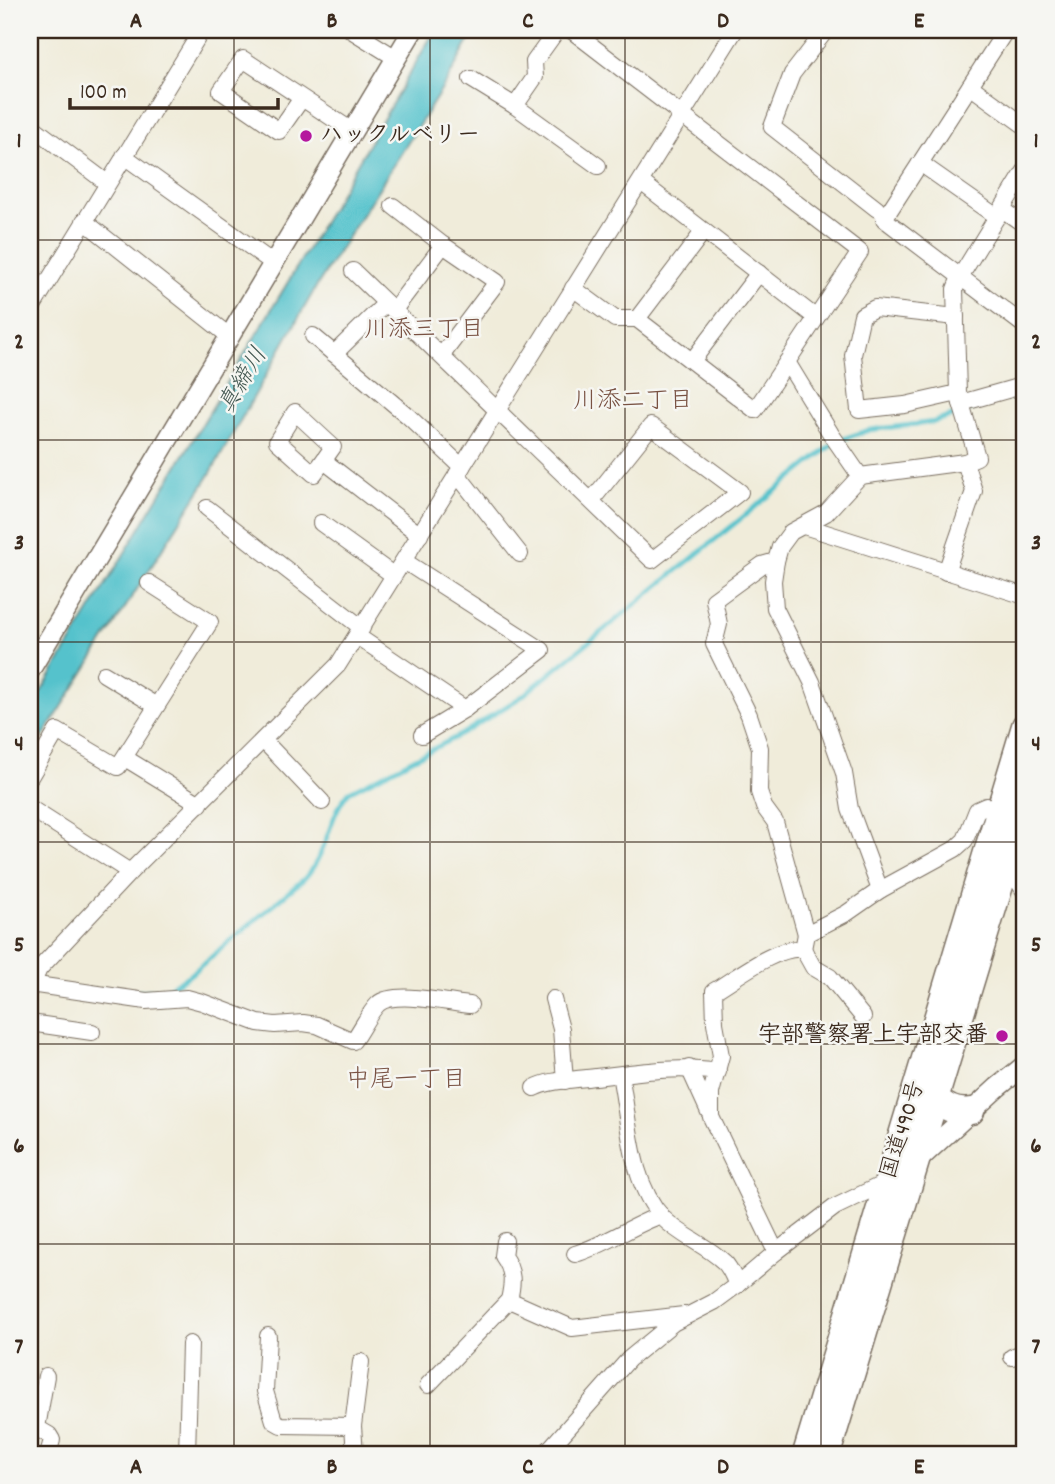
<svg xmlns="http://www.w3.org/2000/svg" width="1055" height="1484" font-family="Dekko,'Klee One',sans-serif">
<style>
.water{fill:#55c2cc;stroke:#487675;stroke-width:2}
.lines{fill:none;stroke-linecap:round;stroke-linejoin:round}
.stream{stroke:#55c2cc;stroke-width:4.5}
.minor-casing{stroke:#7a6e60;stroke-width:18}
.tertiary-casing{stroke:#7a6e60;stroke-width:22}
.trunk-casing{stroke:#7a6e60;stroke-width:29}
.minor{stroke:#fff;stroke-width:16}
.tertiary{stroke:#fff;stroke-width:19}
.trunk{stroke:#fff;stroke-width:26}
.grid{fill:none;stroke:#3b2a1e;stroke-width:2;stroke-opacity:0.55}
.poi-dot{fill:#b5179e;stroke:#f6f6f2;stroke-width:2.5}
.labels{text-anchor:middle;dominant-baseline:central;stroke-width:5;stroke-linejoin:round;paint-order:stroke}
.poi-label{font-size:23px;font-weight:bold;fill:#3b2a1e;stroke:#f6f6f2;text-anchor:start}
.street-label{font-size:23px;fill:#3b2a1e;stroke:#f6f6f2}
.neighbourhood-label{font-size:24px;fill:#795243;stroke:#f6f6f2}
.water-label{font-size:24px;font-style:italic;fill:#435852;stroke:#f6f6f2}
.neatline{fill:none;stroke:#3b2a1e;stroke-width:2.5}
.grid-label{font-size:23px;text-anchor:middle;font-weight:bold;fill:#3b2a1e}
</style>
<rect width="100%" height="100%" fill="#f6f6f2"/>
<filter id="ink" filterUnits="userSpaceOnUse"><feTurbulence type="fractalNoise" baseFrequency=".0143" numOctaves="2"/><feDisplacementMap in="SourceGraphic" scale="14" xChannelSelector="R" yChannelSelector="G"/><feConvolveMatrix kernelMatrix="1 2 1 2 8 2 1 2 1" color-interpolation-filters="sRGB"/></filter>
<filter id="wash" filterUnits="userSpaceOnUse"><feTurbulence type="fractalNoise" baseFrequency=".00686" numOctaves="4" result="noise"/><feDisplacementMap in="SourceGraphic" scale="28" xChannelSelector="R" yChannelSelector="G"/><feGaussianBlur stdDeviation="1.57" result="paint"/><feColorMatrix in="noise" values="0 0 0 0 0 0 0 0 0 0 0 0 0 0 0 0 0 1.4 0 .05"/><feComposite in="paint" operator="in"/></filter>
<g filter="url(#wash)">
<rect width="100%" height="100%" fill="#f0ecda"/>
<!-- water -->
<polygon class="water" points="435,30 475,30 447,81 316,287 209,476 30,757 30,710 300,262"/>
<g class="lines">
<!-- stream -->
<g class="stream">
<polyline points="1006,398 1025,394"/>
<polyline points="840,440 869,430 934,422 984,405"/>
<path d="M136,992L167,989L191,974L304,879C330,850 327,817 349,792L462,734L521,697L833,444"/>
</g>
</g>
</g>
<g filter="url(#ink)">
<g class="lines">
<defs>
<g id="minor">
<polyline points="351,30 396,58"/>
<polyline points="557,30 534,62 535,77 515,106 598,166"/>
<polyline points="571,30 860,252 755,410 637,319 615,319 573,288"/>
<polyline points="826,30 792,74 772,127 877,209"/>
<polyline points="1006,30 884,219 1025,326"/>
<polyline points="471,79 515,106"/>
<polyline points="970,86 1025,126"/>
<polyline points="302,98 279,131 221,91 243,59 352,131"/>
<polyline points="30,125 107,183"/>
<polyline points="124,156 273,263"/>
<polyline points="920,163 997,217"/>
<polyline points="641,182 815,317"/>
<polyline points="393,206 443,245 497,282 442,355"/>
<polyline points="1002,209 1025,225"/>
<polyline points="84,221 229,336"/>
<polyline points="353,271 652,560 740,492 651,426 592,500"/>
<polyline points="394,310 443,245"/>
<polyline points="30,311 202,30"/>
<polyline points="956,317 875,308 862,315 853,355 859,410 905,405 958,393"/>
<polyline points="637,319 703,232"/>
<polyline points="313,336 408,416 462,467"/>
<polyline points="334,354 386,303"/>
<polyline points="692,361 759,273"/>
<polyline points="787,362 831,434 860,476"/>
<polyline points="961,403 1025,385"/>
<polygon points="295,412 333,447 314,474 277,441"/>
<polyline points="324,461 420,535"/>
<polyline points="457,474 520,554"/>
<polyline points="207,508 362,628"/>
<polyline points="321,523 393,575"/>
<polyline points="804,526 1025,596"/>
<polyline points="404,561 542,650 465,709 422,735"/>
<polyline points="776,561 762,565 714,600 719,624 714,644 749,715 760,748 759,792 764,807 775,822 806,934"/>
<polyline points="946,572 974,491 965,462"/>
<polyline points="357,636 465,709"/>
<polyline points="104,674 155,705"/>
<polyline points="263,740 322,802"/>
<polyline points="125,758 200,804"/>
<polyline points="30,777 57,731 118,767 210,622 149,583"/>
<polyline points="30,808 130,872"/>
<polyline points="1006,862 1025,892"/>
<polyline points="880,890 850,809 844,773 812,682 775,608 773,581 776,561 780,547 791,532 826,513 860,476 965,462 977,457 958,393 955,289 960,277 1025,171"/>
<polyline points="803,949 813,967 830,977 863,1017"/>
<path d="M30,984L146,1001L187,998L202,1002L258,1023L275,1025L303,1023L317,1025L353,1041C361,1030 369,1013 378,1004C394,990 449,1003 470,1005"/>
<polyline points="30,989 39,969 67,939 130,872 338,665 735,30"/>
<polyline points="553,999 561,1029 565,1081"/>
<polyline points="30,1023 92,1032"/>
<polyline points="689,1068 709,1112"/>
<path d="M620,1075C630,1121 629,1181 663,1218C681,1236 706,1245 724,1262C730,1267 734,1278 737,1285"/>
<path d="M534,1088C548,1080 571,1080 587,1078C633,1073 672,1065 718,1072"/>
<path d="M776,1252L711,1117V1093L721,1056L715,1023L714,991C736,978 778,945 803,949L806,934L847,913L880,890L955,849L965,840L977,810L986,806L1007,808"/>
<path d="M575,1254C605,1245 631,1226 661,1215"/>
<polyline points="509,1300 572,1328 684,1315"/>
<polyline points="268,1336 265,1391 274,1421 281,1425 353,1426"/>
<polyline points="1012,1357 1025,1352"/>
<polyline points="46,1376 37,1428 49,1435 52,1440 48,1454"/>
<path d="M428,1385L509,1300C513,1283 514,1271 503,1256L505,1241"/>
<polyline points="187,1454 190,1344"/>
<polyline points="355,1454 353,1426 361,1362"/>
<polyline points="545,1454 629,1359 673,1323 714,1302 737,1285 776,1252 835,1207 889,1181"/>
</g>
<g id="tertiary">
<polyline points="30,670 413,30"/>
<polyline points="916,1162 998,1087 1025,1065"/>
</g>
<g id="trunk">
<path d="M936,1098C946,1109 957,1113 971,1111"/>
<polyline points="806,1454 1025,726"/>
<polyline points="827,1454 1025,803"/>
</g>
</defs>
<!-- minor casing -->
<use href="#minor" class="minor-casing"/>
<!-- tertiary casing -->
<use href="#tertiary" class="tertiary-casing"/>
<!-- trunk casing -->
<use href="#trunk" class="trunk-casing"/>
<!-- minor -->
<use href="#minor" class="minor"/>
<!-- tertiary -->
<use href="#tertiary" class="tertiary"/>
<!-- trunk -->
<use href="#trunk" class="trunk"/>
</g>
</g>
<!-- grid -->
<path class="grid" d="M234,30V1454M430,30V1454M625,30V1454M821,30V1454M30,240H1025M30,440H1025M30,642H1025M30,842H1025M30,1044H1025M30,1244H1025"/>
<!-- markers -->
<g class="poi-dot">
<circle cx="306" cy="136" r="7"/>
<circle cx="1002" cy="1036" r="7"/>
</g>
<g class="labels">
<!-- poi labels -->
<g class="poi-label">
<text x="320" y="136">ハックルベリー</text>
<text x="988" y="1036" text-anchor="end">宇部警察署上宇部交番</text>
</g>
<!-- street labels -->
<g class="street-label">
<text transform="translate(904 1130) rotate(-73)">国道490号</text>
</g>
<!-- neighbourhood labels -->
<g class="neighbourhood-label">
<text x="424" y="331">川添三丁目</text>
<text x="633" y="402">川添二丁目</text>
<text x="406" y="1081">中尾一丁目</text>
</g>
<!-- water labels -->
<g class="water-label">
<text transform="translate(244 381) rotate(-59)">真締川</text>
</g>
</g>
<!-- margin -->
<rect width="1055" height="1484" fill="none" stroke="#f6f6f2" stroke-width="77"/>
<!-- scale -->
<path d="M70 98v10h208v-10" fill="none" stroke="#3b2a1e" stroke-width="3.5"/>
<text x="80" y="98" font-size="21" fill="#3b2a1e" stroke="#f6f6f2" stroke-width="5" paint-order="stroke">100 m</text>
<rect x="38" y="38" width="978" height="1408" class="neatline"/>
<g class="grid-label">
<text x="136" y="27">A</text>
<text x="332" y="27">B</text>
<text x="528" y="27">C</text>
<text x="723" y="27">D</text>
<text x="919" y="27">E</text>
<text x="19" y="147">1</text>
<text x="1036" y="147">1</text>
<text x="19" y="348">2</text>
<text x="1036" y="348">2</text>
<text x="19" y="549">3</text>
<text x="1036" y="549">3</text>
<text x="19" y="750">4</text>
<text x="1036" y="750">4</text>
<text x="19" y="951">5</text>
<text x="1036" y="951">5</text>
<text x="19" y="1152">6</text>
<text x="1036" y="1152">6</text>
<text x="19" y="1353">7</text>
<text x="1036" y="1353">7</text>
<text x="136" y="1473">A</text>
<text x="332" y="1473">B</text>
<text x="528" y="1473">C</text>
<text x="723" y="1473">D</text>
<text x="919" y="1473">E</text>
</g>
</svg>
